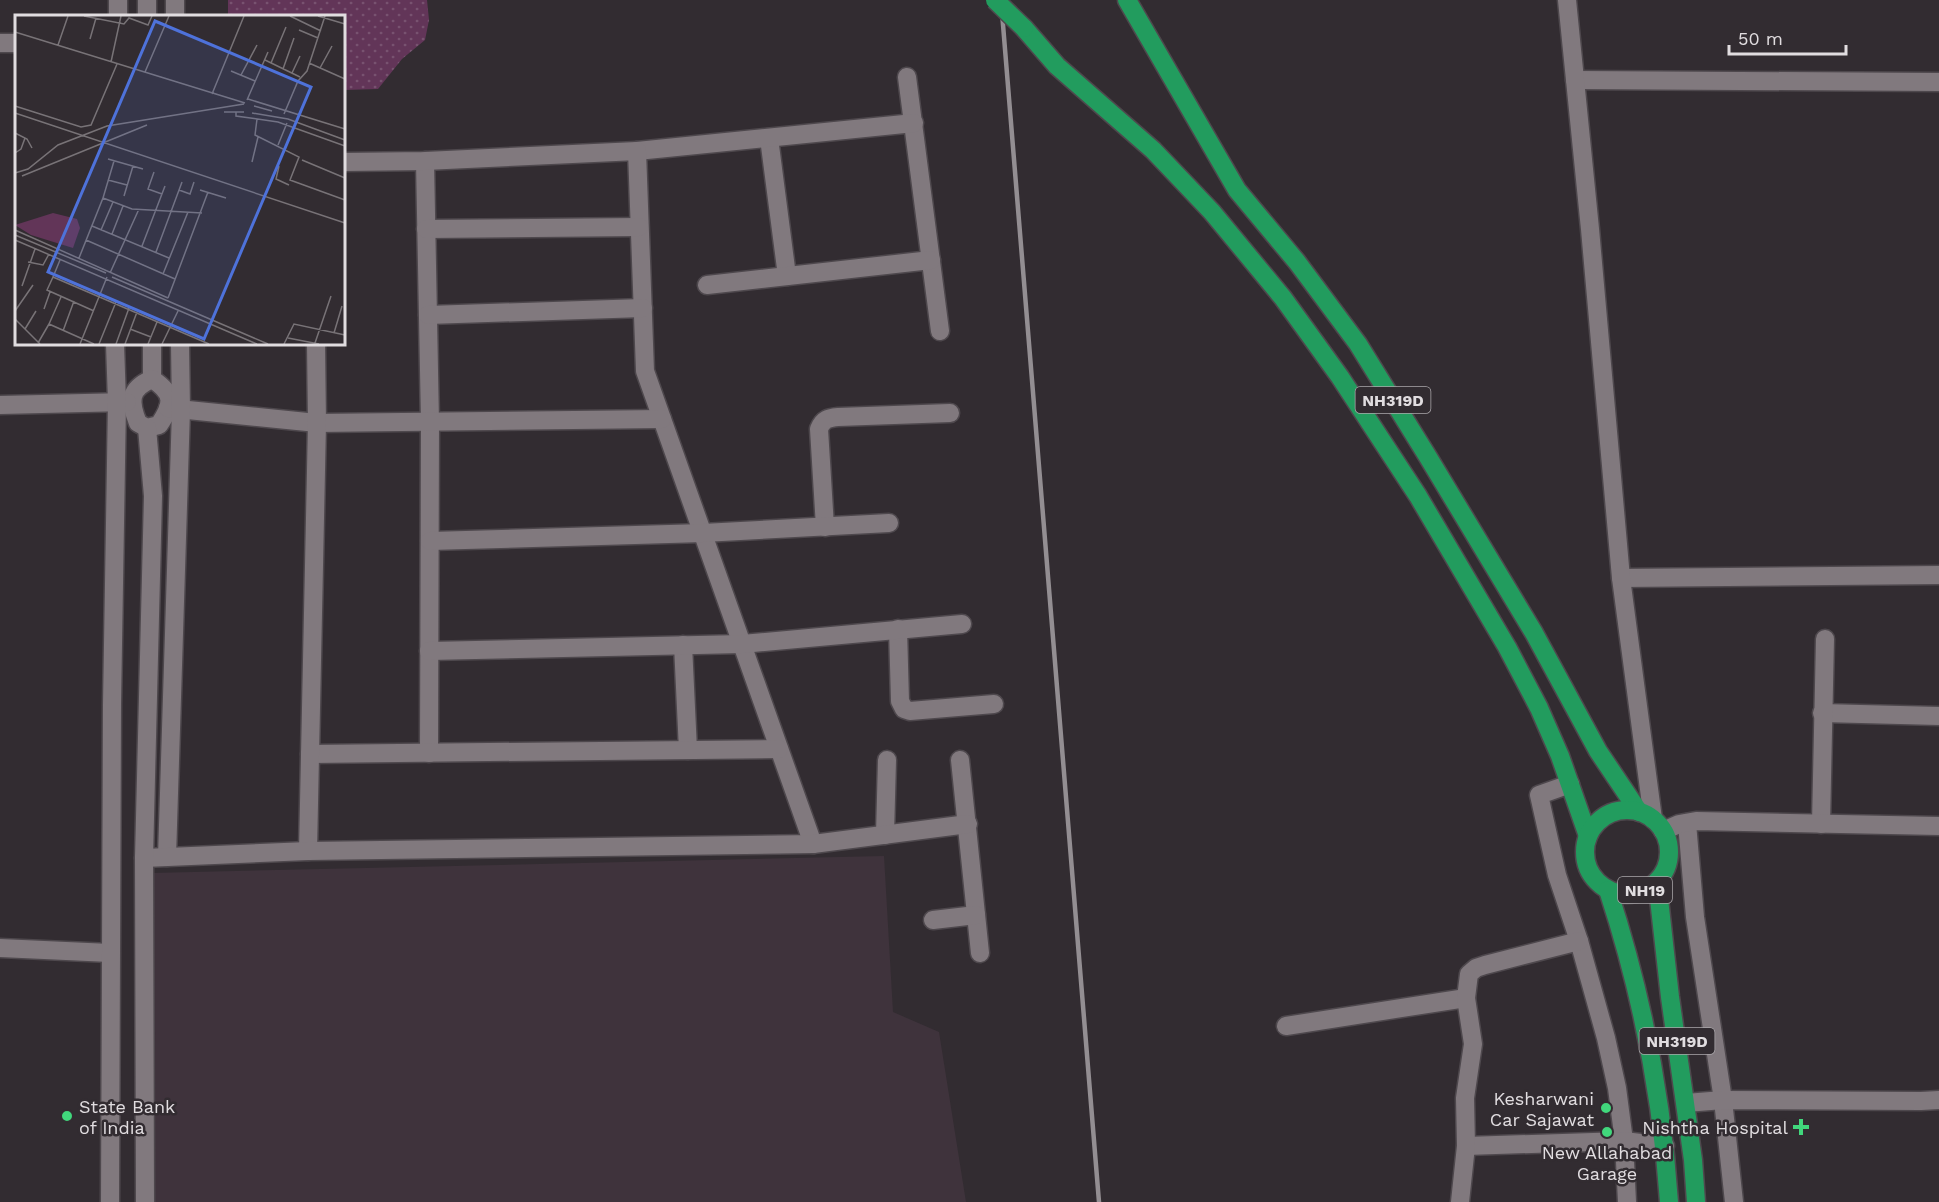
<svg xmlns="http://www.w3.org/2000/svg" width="1939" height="1202" font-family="'Work Sans',sans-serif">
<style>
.built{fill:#3f333c}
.park{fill:url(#park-dots)}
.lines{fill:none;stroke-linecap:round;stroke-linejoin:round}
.minor-casing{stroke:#4e484d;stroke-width:21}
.tertiary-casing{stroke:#4e484d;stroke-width:21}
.trunk-casing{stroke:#4e484d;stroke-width:21}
.minor{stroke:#81797e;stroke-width:18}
.tertiary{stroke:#81797e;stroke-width:18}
.trunk{stroke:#229c5e;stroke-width:18}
.rail{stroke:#938e92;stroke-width:4.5}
.trunk-bridge-casing{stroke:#4e484d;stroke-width:21;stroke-linecap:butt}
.trunk-bridge{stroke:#229c5e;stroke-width:18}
.poi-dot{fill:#41d77c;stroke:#322c31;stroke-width:2}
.labels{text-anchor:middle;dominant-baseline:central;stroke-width:5;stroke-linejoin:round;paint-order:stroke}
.shield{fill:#322c31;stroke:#aca8ac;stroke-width:1.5}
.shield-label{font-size:16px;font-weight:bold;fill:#e1dde0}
.poi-label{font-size:18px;fill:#e1dde0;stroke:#322c31;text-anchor:end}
.inset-road{fill:none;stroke:#787377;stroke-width:1.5}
.view{fill:#4e72da;fill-opacity:0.15;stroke:#4e72da;stroke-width:3}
.inset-edge{fill:none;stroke:#e1dde0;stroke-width:3}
</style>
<defs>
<pattern id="park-dots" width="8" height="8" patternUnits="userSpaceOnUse" patternTransform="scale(1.5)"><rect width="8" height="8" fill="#623558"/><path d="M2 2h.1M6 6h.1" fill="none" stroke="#785270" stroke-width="1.8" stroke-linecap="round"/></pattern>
</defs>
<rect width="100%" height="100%" fill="#322c31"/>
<!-- built -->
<polygon class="built" points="884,856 893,1012 939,1032 966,1202 152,1202 151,873"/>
<!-- park -->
<polygon class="park" points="228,0 427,0 429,20 425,40 402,59 378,89 344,90 344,16 228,16"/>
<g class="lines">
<defs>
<g id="minor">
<polyline points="175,0 175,16"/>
<polyline points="118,16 118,0"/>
<polyline points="147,16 147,0"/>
<polyline points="0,43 16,43"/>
<polyline points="907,77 940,331"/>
<polyline points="1575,80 1939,82"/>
<polyline points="769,138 787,276"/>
<polyline points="637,151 914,123"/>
<polyline points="425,161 430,422 429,753"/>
<polyline points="344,162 425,161 637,151 645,371 813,844"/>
<polyline points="426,229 639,227"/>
<polyline points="707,285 931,260"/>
<polyline points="428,315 643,308"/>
<polyline points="152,344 152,379"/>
<path d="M152,379C175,394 173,404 159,425L147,428L138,423C129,401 129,389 152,379Z"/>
<polyline points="0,405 127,402"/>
<polyline points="168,408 317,423 662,419"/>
<path d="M825,527L819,429C823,419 828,418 838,417L950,413"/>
<polyline points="430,541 703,533 889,523"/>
<polyline points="1621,578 1939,575"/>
<polyline points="898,629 900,701 904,709 910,711 994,704"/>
<polyline points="683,645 688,750"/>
<polyline points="429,651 742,644 962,624"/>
<polyline points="1822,713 1939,716"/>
<polyline points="310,754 779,749"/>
<polyline points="960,760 980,953"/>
<polyline points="1570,784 1539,795 1557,875 1579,941 1606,1038 1617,1088 1624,1141 1627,1202"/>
<polyline points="1687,823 1695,917 1723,1100 1734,1202"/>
<polyline points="1821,824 1825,639"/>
<polyline points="1663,831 1679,824 1696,821 1939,826"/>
<polyline points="885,835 887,760"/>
<polyline points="308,851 317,423 316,344"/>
<polyline points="167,857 181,410 180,344"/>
<polyline points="144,858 308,851 813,844 968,824"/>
<polyline points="933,920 976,915"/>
<polyline points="0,948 110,953"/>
<polyline points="1286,1026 1466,998"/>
<polyline points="1686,1103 1723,1100 1921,1101 1939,1100"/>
<polyline points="1466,1146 1624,1141 1665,1146"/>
<polyline points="110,1202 112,705 117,402 115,344"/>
<polyline points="145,1202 144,858 153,496 147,428"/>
<polyline points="1460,1202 1466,1146 1465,1098 1473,1044 1466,998 1469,974 1476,968 1485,965 1579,941"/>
</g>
<polyline id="tertiary" points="1567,0 1590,229 1621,578 1653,819"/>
<g id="trunk">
<polyline points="1127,0 1237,190 1297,262 1358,344 1428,457 1534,633 1598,751 1639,812"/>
<polyline points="1024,28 1057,66 1153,150 1212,212 1283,298 1340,377 1418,496 1507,647 1539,708 1560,756 1588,836"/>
<circle cx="1627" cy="852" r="42"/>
<polyline points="1657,881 1670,997 1693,1160 1696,1202"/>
<path d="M1608,890C1641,991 1662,1096 1669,1202"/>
</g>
</defs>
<!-- minor casing -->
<use href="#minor" class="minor-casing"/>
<!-- tertiary casing -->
<use href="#tertiary" class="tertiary-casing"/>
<!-- trunk casing -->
<use href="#trunk" class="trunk-casing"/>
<!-- minor -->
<use href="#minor" class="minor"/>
<!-- tertiary -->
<use href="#tertiary" class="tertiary"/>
<!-- trunk -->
<use href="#trunk" class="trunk"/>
<!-- rail -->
<polyline class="rail" points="1001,0 1099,1202"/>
<defs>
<polyline id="trunk-bridge" points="995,0 1024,28"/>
</defs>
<!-- trunk-bridge casing -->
<use href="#trunk-bridge" class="trunk-bridge-casing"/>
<!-- trunk-bridge -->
<use href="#trunk-bridge" class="trunk-bridge"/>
</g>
<!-- markers -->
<g class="poi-dot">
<circle cx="1606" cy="1108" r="6"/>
<circle cx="67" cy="1116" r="6"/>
<path d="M1798 1118h6v6h6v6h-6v6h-6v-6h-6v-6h6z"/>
<circle cx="1607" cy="1132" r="6"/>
</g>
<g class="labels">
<!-- shield labels -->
<g class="shield">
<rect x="1355.5" y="387" width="75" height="26" rx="4.5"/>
<rect x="1618" y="877" width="54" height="26" rx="4.5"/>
<rect x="1639.5" y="1028" width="75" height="26" rx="4.5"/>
</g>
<g class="shield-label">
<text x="1393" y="400">NH319D</text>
<text x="1645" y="890">NH19</text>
<text x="1677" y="1041">NH319D</text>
</g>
<!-- poi labels -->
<g class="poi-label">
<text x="1594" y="1098">Kesharwani<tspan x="1594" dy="21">Car Sajawat</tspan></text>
<text x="79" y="1106" text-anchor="start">State Bank<tspan x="79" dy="21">of India</tspan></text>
<text x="1788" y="1127">Nishtha Hospital</text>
<text x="1607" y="1152" text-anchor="middle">New Allahabad<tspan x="1607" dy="21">Garage</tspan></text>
</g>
</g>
<!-- overview -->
<g transform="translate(15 15)">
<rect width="330" height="330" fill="#322c31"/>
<path d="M38,198L62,204L65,213L58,233L16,220L0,210Z" fill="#623558"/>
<path class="inset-road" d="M69,1L109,9L114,3L133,10L137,1M275,1L306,16M303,1L330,9M284,15L303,23M0,17L230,88M75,24L81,3M43,30L53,1M250,45L285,62M96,47L106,1M256,48L271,12M294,48L330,64M305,53L317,31M268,54L279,23M216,56L240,66M130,57L154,1M277,58L285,41M226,60L242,30M197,79L229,1M233,84L330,114M232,85L253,37M0,91L66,112L76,110L102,49M239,91L257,96M209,97H229M221,97V101L263,107L330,131M0,98L330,208M237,98L273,104L330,125M269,99L283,66L292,56L310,1M242,104L240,120L284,142L275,165L330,185M0,118L12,124L17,133M263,130L272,108M0,138L6,134L10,123M93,144L128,154M287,145L330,163M237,147L243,122M264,151L261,164L274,170M139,157L133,174L147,179M0,158L13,154L43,130L92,111L229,89M7,161L132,110M93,165L112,170M164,175L175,179L179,167M185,175L211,183M109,181L118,151M88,183L99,146M77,211L154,243M0,215L153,283M86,215L98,187M97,219L108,191M0,220L91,258M0,225L242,329M71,225L160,264M127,231L150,171M141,237L167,167M64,243L88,183L117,194L187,198M45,245L38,262L194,329M13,247L28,250L34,239M95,258L124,194M148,259L173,197M38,262L32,275L79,296M97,262L253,329M7,271L20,234M46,282L34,309L79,329M153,283L193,177M29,294L35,277M0,296L18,270M0,304L25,329M10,314L21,296M115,314L136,322M48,316L59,286M319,318L327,291M273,323L304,329M23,328L34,309M300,328L316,281M65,329L92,262M84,329L101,287M101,329L114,293M110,329L122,297M133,329L142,307M147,329L163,296M269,329L279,309L330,320"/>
<path class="view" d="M140,6L296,72L189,324L33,257Z"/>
<rect width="330" height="330" class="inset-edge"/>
</g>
<!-- scale -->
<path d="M1729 45v9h117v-9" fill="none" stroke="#e1dde0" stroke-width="3"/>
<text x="1738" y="45" font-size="18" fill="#e1dde0" stroke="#322c31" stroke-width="4.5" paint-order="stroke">50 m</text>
</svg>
